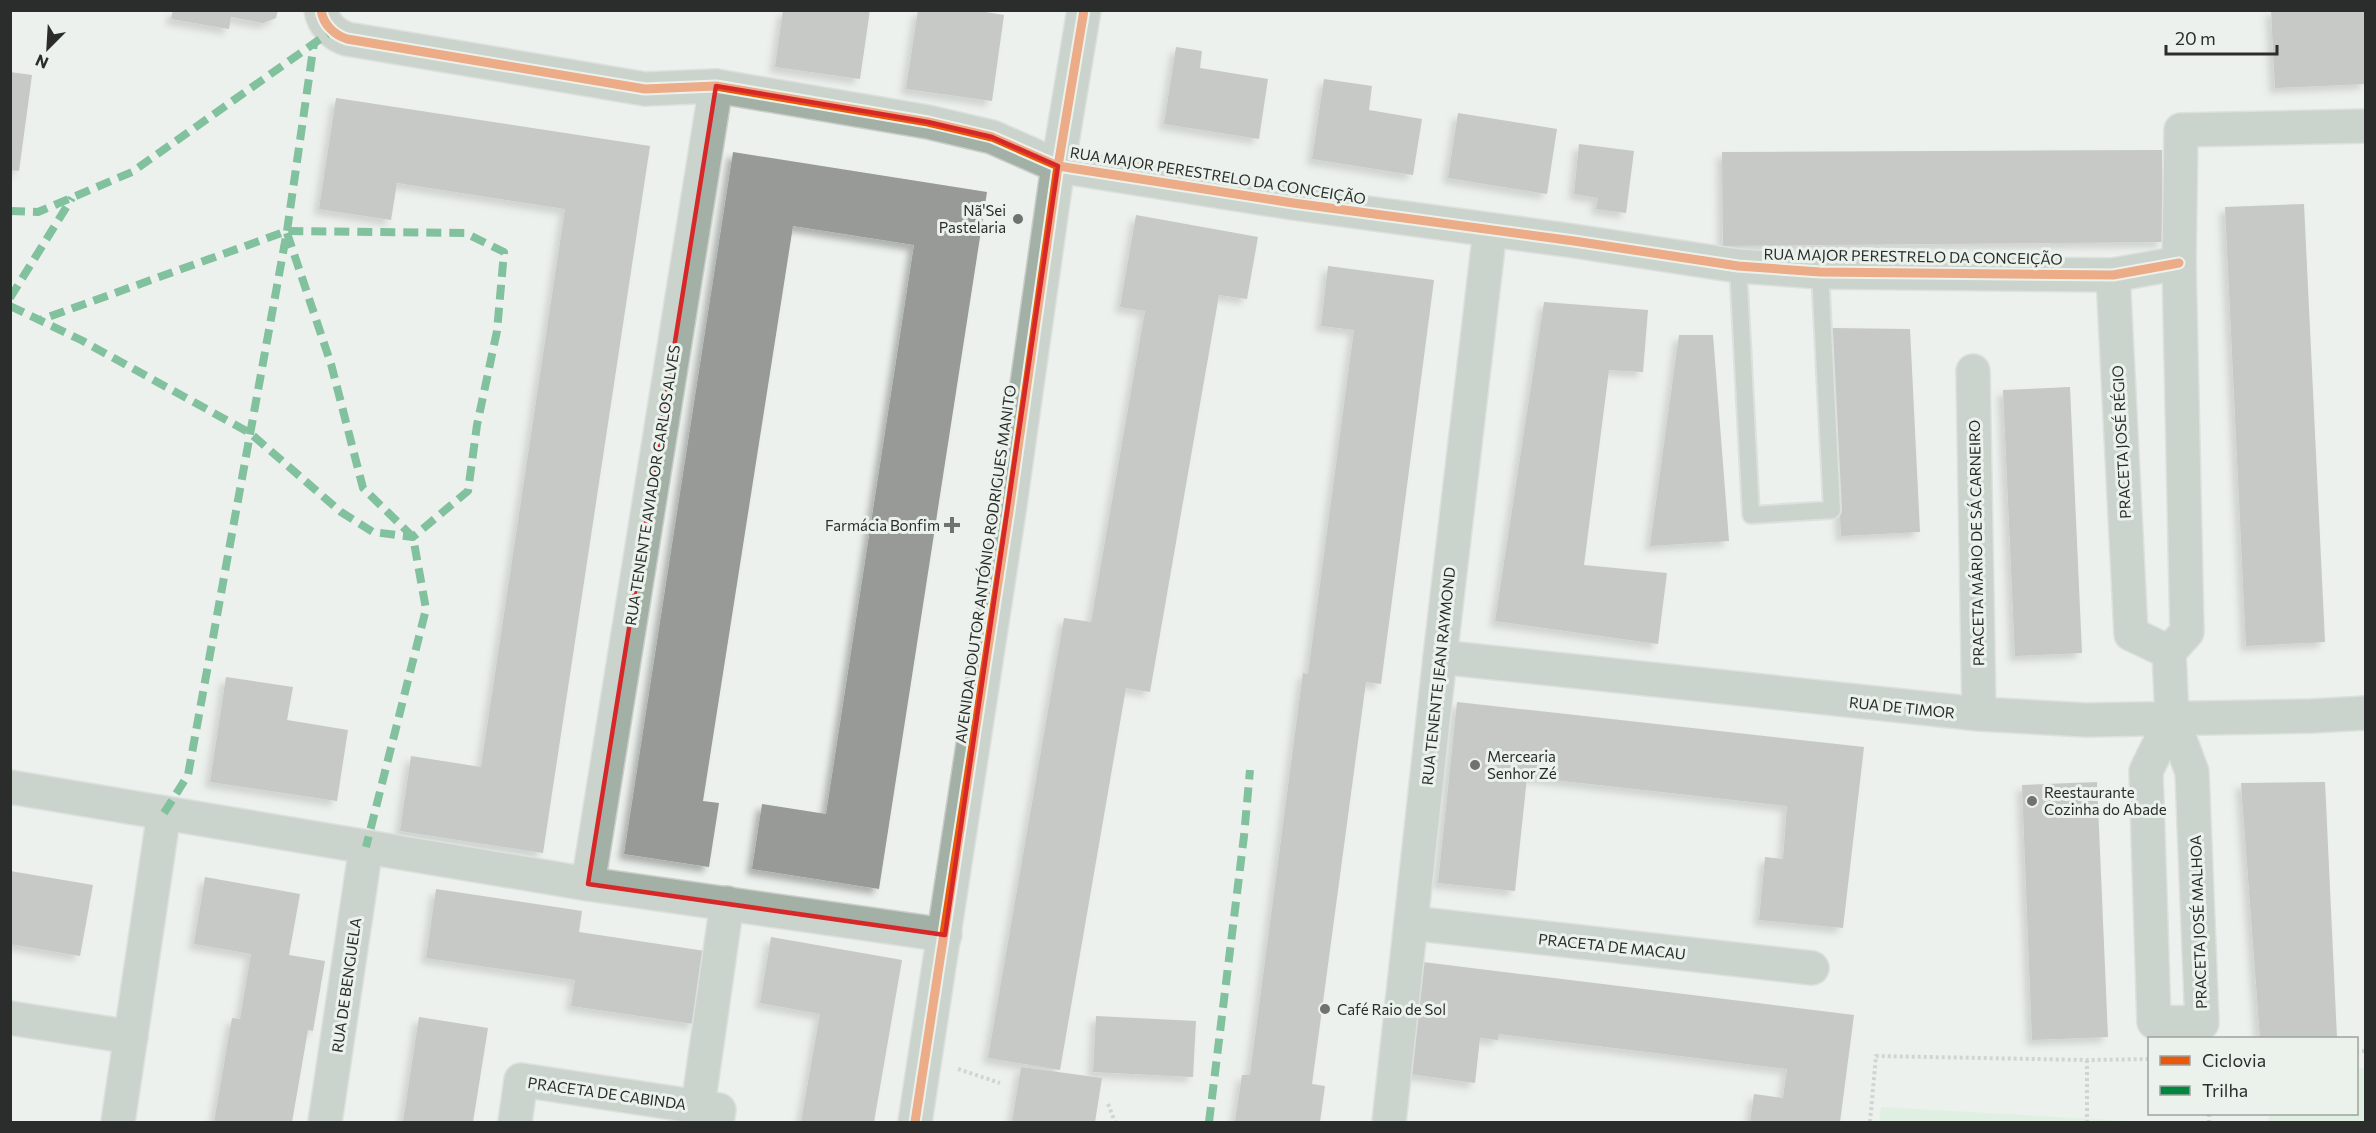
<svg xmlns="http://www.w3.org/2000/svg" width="2376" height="1133" font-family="Commissioner,sans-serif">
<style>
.green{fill:#cff0d7}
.building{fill:#979a97;filter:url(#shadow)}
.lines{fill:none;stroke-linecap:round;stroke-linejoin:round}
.service-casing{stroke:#cacdcb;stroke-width:20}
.minor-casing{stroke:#cacdcb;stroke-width:36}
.tertiary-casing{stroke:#cacdcb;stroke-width:36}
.path{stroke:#acb6af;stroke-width:4;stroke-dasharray:3 3;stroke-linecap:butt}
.service{stroke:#a3b0a6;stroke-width:16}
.minor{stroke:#a3b0a6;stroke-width:33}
.tertiary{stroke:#a3b0a6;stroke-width:33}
.quiet{stroke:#00873e;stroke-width:8;stroke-dasharray:15 8;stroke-linecap:butt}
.cycleway-casing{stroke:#ebf2ec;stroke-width:13}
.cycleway{stroke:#e8590c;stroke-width:9}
.marked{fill:none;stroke:#d62828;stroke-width:4.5;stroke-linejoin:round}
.poi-dot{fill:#6f7270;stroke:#ebf2ec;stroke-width:2}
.labels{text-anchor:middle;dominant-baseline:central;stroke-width:6;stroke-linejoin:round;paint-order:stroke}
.street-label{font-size:15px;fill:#2b2d2c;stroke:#ebf2ec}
.poi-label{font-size:15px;fill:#2b2d2c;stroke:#ebf2ec;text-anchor:start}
</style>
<defs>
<filter id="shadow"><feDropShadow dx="-5.5" dy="5.5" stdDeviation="3" flood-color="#0004"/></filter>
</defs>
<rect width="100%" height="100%" fill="#ecf1ed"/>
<!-- green -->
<g class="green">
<polygon points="2357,1068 2365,1068 2365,1122 2268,1122 2269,1114 2356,1114"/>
<polygon points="1881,1107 2148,1122 1879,1122"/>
</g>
<!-- building -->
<g class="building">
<polygon points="173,10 278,10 276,18 263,23 231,17 229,29 171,19"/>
<polygon points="783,10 870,10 860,79 775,67"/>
<polygon points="918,10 973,10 1004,15 992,101 906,89"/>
<polygon points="2271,10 2366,10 2366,84 2275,88"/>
<polygon points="1176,47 1202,51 1200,68 1268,79 1259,139 1164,124"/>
<polygon points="10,72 32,75 19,171 10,170"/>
<polygon points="1324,79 1372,86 1369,110 1422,119 1413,175 1312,159"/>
<polygon points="336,98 650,146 543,853 400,831 411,756 481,767 565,209 397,183 391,220 319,209"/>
<polygon points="1458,113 1557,129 1547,194 1448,178"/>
<polygon points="1579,144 1634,151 1626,213 1596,209 1598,198 1574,194"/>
<polygon points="2162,150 2163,242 1723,246 1722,152"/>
<polygon points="733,152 987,192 879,889 752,869 762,804 826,814 914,245 793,226 703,801 719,803 709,867 624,854"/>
<polygon points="2304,204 2325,642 2246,646 2225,207"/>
<polygon points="1136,215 1258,237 1247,299 1219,295 1150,692 1126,688 1060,1070 988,1058 1064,618 1091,622 1145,311 1120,307"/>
<polygon points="1328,266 1434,280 1381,684 1366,682 1312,1084 1325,1086 1320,1122 1235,1122 1242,1075 1250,1075 1303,673 1308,674 1354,330 1321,326"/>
<polygon points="1544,302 1648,310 1643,372 1609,370 1584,565 1667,573 1658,644 1495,621"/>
<polygon points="1831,328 1910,329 1920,532 1841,536"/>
<polygon points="1679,335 1713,335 1729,541 1650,546"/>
<polygon points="2070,387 2082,653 2015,656 2003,390"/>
<polygon points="226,677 293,687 287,720 348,730 337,801 210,782"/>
<polygon points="1457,702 1864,747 1843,928 1759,920 1765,857 1783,859 1787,806 1527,777 1515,891 1438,883"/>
<polygon points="2097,782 2108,1037 2032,1040 2022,785"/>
<polygon points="2325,782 2337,1038 2260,1038 2241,783"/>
<polygon points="10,871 93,885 80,956 10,944"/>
<polygon points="205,877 300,894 289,955 325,961 313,1031 308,1030 292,1122 214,1122 232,1018 240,1019 251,954 194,944"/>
<polygon points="436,889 582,911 579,932 705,951 694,1024 571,1006 575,980 426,958"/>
<polygon points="771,937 902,960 874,1122 801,1122 820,1014 760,1003"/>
<polygon points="1423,962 1854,1015 1840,1122 1750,1122 1754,1094 1783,1098 1787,1069 1499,1034 1498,1040 1480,1038 1475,1083 1410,1074"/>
<polygon points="1096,1016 1196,1021 1193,1077 1093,1072"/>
<polygon points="419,1017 488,1028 473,1122 403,1122"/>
<polygon points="1021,1067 1102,1078 1095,1122 1012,1122"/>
</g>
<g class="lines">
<defs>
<polyline id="service" points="1738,266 1751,515 1832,510 1820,272"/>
<g id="minor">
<path d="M321,10C323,24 334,35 347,39L645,89L716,86L763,94L928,122L992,137L1058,166L1293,203L1574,241L1738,266L1820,272L2113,275L2179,263"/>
<polyline points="2113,275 2131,634 2169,652 2187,632 2179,263 2181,130 2366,126"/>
<polyline points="1973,371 1979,714"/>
<polyline points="2169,652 2172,718 2192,772 2202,1023 2154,1022 2146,771 2172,718"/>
<polyline points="1440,657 1979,714 2086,720 2311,716 2366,713"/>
<polyline points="10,787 588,884 945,935"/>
<polyline points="588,884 716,86"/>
<polyline points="1411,923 1812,968"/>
<polyline points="10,1018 131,1037"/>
<polyline points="698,1106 727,903"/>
<polyline points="118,1122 164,813"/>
<polyline points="325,1122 366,847"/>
<polyline points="515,1122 521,1080 719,1110 717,1122"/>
<polyline points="1389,1122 1440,657 1490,230"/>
</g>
<polyline id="tertiary" points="915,1122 1009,511 1058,166 1084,10"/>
</defs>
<!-- service casing -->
<use href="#service" class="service-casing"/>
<!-- minor casing -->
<use href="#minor" class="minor-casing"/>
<!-- tertiary casing -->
<use href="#tertiary" class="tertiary-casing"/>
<!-- path -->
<g class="path">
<polyline points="2356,1051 2366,1051"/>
<polyline points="2087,1060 2087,1122"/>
<polyline points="958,1069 1000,1083"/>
<polyline points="1108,1104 1115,1122"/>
<polyline points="2209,1114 2209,1122"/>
<polyline points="1870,1122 1876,1056 2087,1060 2149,1059"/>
</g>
<!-- service -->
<use href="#service" class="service"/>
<!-- minor -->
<use href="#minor" class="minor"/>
<!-- tertiary -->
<use href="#tertiary" class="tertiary"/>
<!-- quiet -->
<g class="quiet">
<polyline points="10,211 38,212 132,172 333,30"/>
<polyline points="287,233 331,364 363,488 413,537 426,609 366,847"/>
<polyline points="10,298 72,198"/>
<polyline points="10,306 81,340 250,433 341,512 373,532 413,537 468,491 477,425 497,331 504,252 465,233 287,231 40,320"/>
<polyline points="164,813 188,775 287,231 314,43"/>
<polyline points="1209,1122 1244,836 1250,770"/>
</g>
<defs>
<g id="cycleway">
<path d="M321,10C323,24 334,35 347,39L645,89L716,86L763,94L928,122L992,137L1058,166L1293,203L1574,241L1738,266L1820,272L2113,275L2179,263"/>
<polyline points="915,1122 1009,511 1058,166 1084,10"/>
</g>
</defs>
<!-- cycleway casing -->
<use href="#cycleway" class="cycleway-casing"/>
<!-- cycleway -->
<use href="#cycleway" class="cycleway"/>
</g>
<!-- marked area -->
<path d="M0 0H2376V1133H0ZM716,86L928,122L992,137L1058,166L945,935L588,884Z" fill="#ecf1ed" fill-opacity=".55" fill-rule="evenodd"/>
<path class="marked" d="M716,86L928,122L992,137L1058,166L945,935L588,884Z"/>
<!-- markers -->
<g class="poi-dot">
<circle cx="1018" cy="219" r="6"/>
<path d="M949 516h6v6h6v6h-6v6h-6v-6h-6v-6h6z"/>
<circle cx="1475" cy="765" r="6"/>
<circle cx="2032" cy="801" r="6"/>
<circle cx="1325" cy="1009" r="6"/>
</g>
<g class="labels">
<!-- street labels -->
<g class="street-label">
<text transform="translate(1218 175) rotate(9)">RUA MAJOR PERESTRELO DA CONCEIÇÃO</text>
<text transform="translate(1913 256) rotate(1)">RUA MAJOR PERESTRELO DA CONCEIÇÃO</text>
<text transform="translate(2121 442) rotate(-93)">PRACETA JOSÉ RÉGIO</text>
<text transform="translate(652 485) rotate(-81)">RUA TENENTE AVIADOR CARLOS ALVES</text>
<text transform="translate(1976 543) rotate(-91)">PRACETA MÁRIO DE SÁ CARNEIRO</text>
<text transform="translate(985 564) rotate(-82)">AVENIDA DOUTOR ANTÓNIO RODRIGUES MANITO</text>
<text transform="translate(1438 676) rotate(-84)">RUA TENENTE JEAN RAYMOND</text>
<text transform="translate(1902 707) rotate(6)">RUA DE TIMOR</text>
<text transform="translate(2198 922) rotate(-92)">PRACETA JOSÉ MALHOA</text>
<text transform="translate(1612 946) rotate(6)">PRACETA DE MACAU</text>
<text transform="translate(346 985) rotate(-82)">RUA DE BENGUELA</text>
<text transform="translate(607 1093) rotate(8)">PRACETA DE CABINDA</text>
</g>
<!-- poi labels -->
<g class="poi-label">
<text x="1006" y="210" text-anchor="end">Nã'Sei<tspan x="1006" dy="17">Pastelaria</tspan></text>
<text x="940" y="525" text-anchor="end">Farmácia Bonfim</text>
<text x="1487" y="756">Mercearia<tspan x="1487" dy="17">Senhor Zé</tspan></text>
<text x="2044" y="792">Reestaurante<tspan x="2044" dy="17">Cozinha do Abade</tspan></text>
<text x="1337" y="1009">Café Raio de Sol</text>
</g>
</g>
<!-- border -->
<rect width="2376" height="1133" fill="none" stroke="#2b2d2c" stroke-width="24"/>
<!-- legend -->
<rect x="2148" y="1037" width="210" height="78" fill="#ebf2ec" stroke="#9ea39f" stroke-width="1.5"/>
<rect x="2160" y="1056" width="30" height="9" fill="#e8590c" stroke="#9ea39f" stroke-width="1.5"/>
<text x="2202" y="1067" font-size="18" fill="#2b2d2c">Ciclovia</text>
<rect x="2160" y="1086" width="30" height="9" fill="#00873e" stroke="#9ea39f" stroke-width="1.5"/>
<text x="2202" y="1097" font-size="18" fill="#2b2d2c">Trilha</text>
<!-- north arrow -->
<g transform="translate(48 48) rotate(204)" stroke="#ebf2ec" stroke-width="4.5" paint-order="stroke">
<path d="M0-4.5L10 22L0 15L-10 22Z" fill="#2b2d2c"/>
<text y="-9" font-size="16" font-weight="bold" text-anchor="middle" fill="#2b2d2c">N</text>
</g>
<!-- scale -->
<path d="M2166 45v9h111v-9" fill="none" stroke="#2b2d2c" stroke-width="3"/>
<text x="2175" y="45" font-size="18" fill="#2b2d2c" stroke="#ebf2ec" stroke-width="4.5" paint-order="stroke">20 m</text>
</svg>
